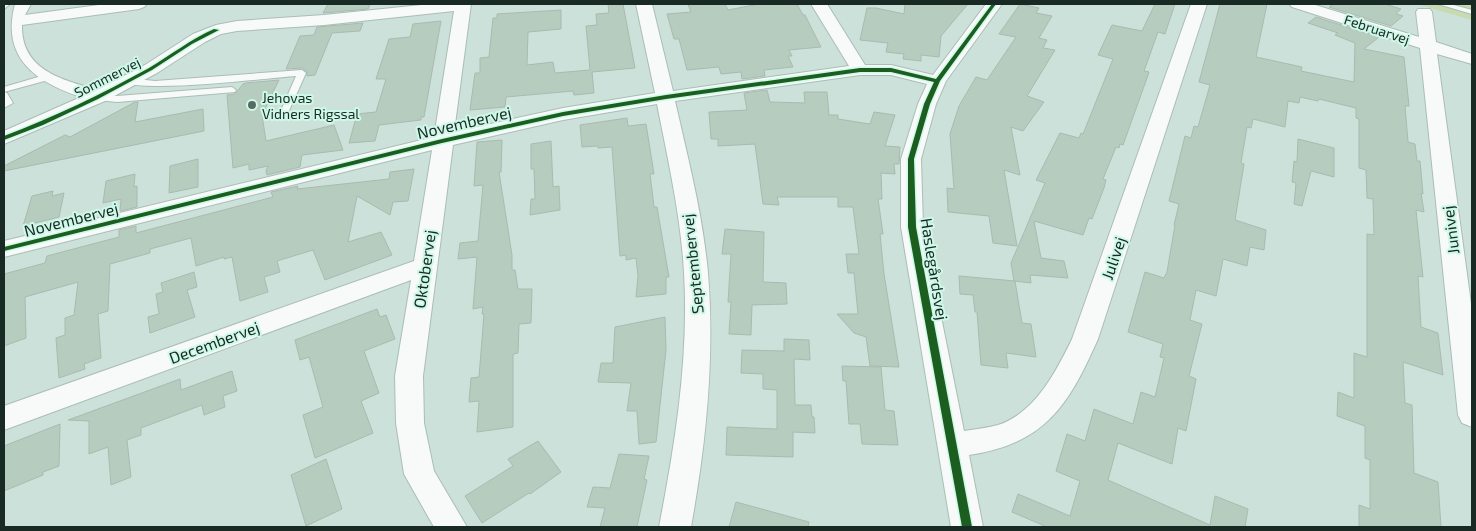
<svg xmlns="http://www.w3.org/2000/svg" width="1476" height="531" font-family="'Exo 2',sans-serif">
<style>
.green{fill:#c7dab0}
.building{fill:#b6ccbe;stroke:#abbab1}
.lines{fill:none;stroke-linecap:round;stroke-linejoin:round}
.lane-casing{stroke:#abbdb6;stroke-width:2}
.street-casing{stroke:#abbdb6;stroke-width:2}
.lane{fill:#f7faf9;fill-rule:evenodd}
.street{fill:#f7faf9;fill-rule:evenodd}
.cycleway-casing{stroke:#cef9e9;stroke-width:3}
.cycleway{fill:#1b5e20;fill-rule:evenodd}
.poi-dot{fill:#576a63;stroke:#cef9e9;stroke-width:2}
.labels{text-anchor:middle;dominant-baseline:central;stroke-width:4;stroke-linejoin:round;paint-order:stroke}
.far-street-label{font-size:14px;fill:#192a24;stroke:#cef9e9}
.far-poi-label{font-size:14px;fill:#192a24;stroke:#cef9e9;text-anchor:start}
.street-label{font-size:16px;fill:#192a24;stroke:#cef9e9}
</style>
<rect width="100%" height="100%" fill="#cbe1d9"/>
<!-- green -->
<polygon class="green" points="1417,4 1472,4 1472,20"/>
<!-- building -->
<g class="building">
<polygon points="328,4 370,4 368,9 323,13"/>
<polygon points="608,4 623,4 635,68 592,72 594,93 574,95 573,91 506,97 505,107 470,110 475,73 480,73 480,58 489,57 493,18 497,18 497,14 561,10 561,29 528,32 527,65 553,62 555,73 590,70 586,26 597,25 596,14 609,13"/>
<polygon points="688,4 725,4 728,10 759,4 797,4 803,15 805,15 821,47 789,50 792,56 788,56 793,67 764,70 765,76 742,79 741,72 721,74 719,67 687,70 679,39 674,39 667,14 691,12"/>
<polygon points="905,4 968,4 941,36 939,57 921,55 921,61 903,59 904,54 886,52 888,43 860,40 867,8 876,8 904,14"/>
<polygon points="1020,4 1039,8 1036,13 1052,16 1039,38 1047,40 1043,48 1055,50 1027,96 1044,102 1023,131 1011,127 1020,175 1004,170 1017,246 993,243 989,216 948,212 947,188 954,189 950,134 959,106 976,77 987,80 1016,37 999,34"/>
<polygon points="1155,4 1175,4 1165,34 1158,32 1144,71 1149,72 1147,78 1123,145 1120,144 1119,148 1116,147 1103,179 1106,180 1104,188 1092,219 1089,218 1083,235 1034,221 1041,258 1064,261 1068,278 1030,275 1031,283 1014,281 1011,263 1045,183 1036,180 1060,133 1079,138 1081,133 1083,134 1113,59 1098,55 1112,25 1142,31"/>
<polygon points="1220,4 1267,4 1256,57 1302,67 1301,71 1354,82 1355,43 1335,35 1338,33 1308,23 1316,17 1379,37 1364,49 1404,57 1409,106 1405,106 1408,142 1415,144 1417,161 1420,161 1423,194 1421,193 1424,212 1416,210 1423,277 1418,276 1421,327 1438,333 1443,375 1403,362 1405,403 1412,405 1414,473 1438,482 1441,527 1359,527 1359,505 1370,509 1370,460 1365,458 1365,426 1337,416 1338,392 1354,398 1354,353 1367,357 1367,234 1374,235 1373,199 1367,198 1366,170 1359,168 1359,119 1356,118 1356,108 1319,99 1318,101 1300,97 1299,103 1288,101 1285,127 1253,119 1251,128 1247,127 1241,163 1244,164 1235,220 1266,230 1264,250 1250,247 1247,266 1223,259 1216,296 1196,290 1190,320 1202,324 1189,376 1196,379 1186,431 1178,428 1172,464 1118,443 1108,480 1210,525 1215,496 1248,509 1245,527 1047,527 1012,512 1018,494 1070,516 1080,481 1056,471 1067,434 1085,441 1094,409 1133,424 1141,392 1155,397 1164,358 1160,357 1163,344 1128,332 1145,272 1164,278 1167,272 1175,225 1174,225 1179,204 1169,201 1185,136 1191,138 1194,126 1198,127 1210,85 1199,82"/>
<polygon points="1334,4 1385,4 1401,9 1396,14 1403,16 1391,26 1329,7"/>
<polygon points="441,21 424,117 421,117 421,120 379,125 375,141 349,143 357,114 376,112 386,79 376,79 389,39 410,37 413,24"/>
<polygon points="363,23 360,31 332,33 315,75 307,76 307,72 302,68 286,69 300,36 314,35 317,27"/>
<polygon points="279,80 262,115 266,141 334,125 343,150 302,155 300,167 267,175 266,171 268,166 249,170 249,164 233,168 227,95 235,94 243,84 246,83"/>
<polygon points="767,90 770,102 805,103 804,92 827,92 829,115 838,115 838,119 870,124 874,112 895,115 885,146 900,147 899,164 894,164 895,174 881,173 882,199 878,199 883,234 880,234 884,274 899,367 870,366 866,337 854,333 837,314 858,314 854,273 848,273 846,254 859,254 853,207 838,207 838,197 777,197 779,205 763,204 755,144 718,146 718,139 711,139 709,112 747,110 744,93"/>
<polygon points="135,102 138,102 135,122 203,109 204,131 4,171 4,166 65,135 70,137"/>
<polygon points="627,118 628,126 646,124 654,174 650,174 654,207 657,207 669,277 666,277 666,294 636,297 638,276 636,258 626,260 626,255 620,256 612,147 598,148 598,146 582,147 580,125"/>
<polygon points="1298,139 1334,148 1334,177 1311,171 1302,206 1294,204 1296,183 1292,182 1294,161 1297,162"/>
<polygon points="502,140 501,172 499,172 512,255 512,270 515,270 518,289 532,289 531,323 519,324 518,353 513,354 513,427 477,432 479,401 469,402 471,378 479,377 484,314 482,314 483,307 473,309 477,257 458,259 460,243 478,241 483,185 474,186 477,142"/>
<polygon points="551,141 553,187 559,186 560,210 530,215 531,199 535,199 534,169 531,169 531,144"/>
<polygon points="198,159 198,187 169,193 170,166"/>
<polygon points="414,169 408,201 393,202 390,215 357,196 348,242 381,232 392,255 325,280 313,250 277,261 280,272 264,277 268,292 240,301 232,257 224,259 224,257 196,266 191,238 150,249 150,253 110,264 108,311 98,314 101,358 84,364 85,369 59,378 56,338 65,335 65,318 74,315 78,282 25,297 26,338 4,346 4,274 45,263 47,256 119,237 119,230 136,226 136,233 273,197 271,192 298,186 297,189 389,179 390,172"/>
<polygon points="135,174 134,187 137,186 137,207 120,211 121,199 103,203 106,181"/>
<polygon points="53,191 52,196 64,193 59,217 23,226 32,196"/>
<polygon points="725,229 764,232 763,282 786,283 787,304 752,305 751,335 729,334 731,302 728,302 731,254 722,254"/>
<polygon points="194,272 197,287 187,290 195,317 150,333 148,317 159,314 156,294 163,292 161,283"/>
<polygon points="959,276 1015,281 1022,323 1031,324 1036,357 1006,353 1008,368 981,365 977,312 975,312 973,295 960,294"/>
<polygon points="377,309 380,317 386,315 395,339 364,351 379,393 361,401 373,433 315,458 303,415 323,407 309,357 300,360 295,340"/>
<polygon points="665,317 666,350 656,442 639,444 637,411 627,411 631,383 598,382 601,363 613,363 615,327"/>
<polygon points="784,339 809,340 810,360 794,359 795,405 811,405 812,417 814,417 815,433 793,432 793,457 726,455 727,427 777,429 777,390 763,389 763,374 741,373 742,350 784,351"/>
<polygon points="842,366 881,367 885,410 894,411 898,445 862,444 860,424 849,424 846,381 843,381"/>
<polygon points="232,371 237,391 223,396 225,407 204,415 202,405 141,428 141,435 127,440 131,477 111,485 108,447 89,454 89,421 68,420 180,379 181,390"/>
<polygon points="60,424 59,466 43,472 43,475 4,491 4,446"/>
<polygon points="538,441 561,472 530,494 529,493 482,523 465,496 513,466 508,459"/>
<polygon points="619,454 649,456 644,479 647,480 637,527 600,527 605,508 587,507 593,487 610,488"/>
<polygon points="326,459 342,509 306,526 291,475"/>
<polygon points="736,502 809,522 808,527 729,527"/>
</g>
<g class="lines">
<defs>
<g id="lane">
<polygon points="4,4 10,4 4,9"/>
<polygon points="1438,4 1450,4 1472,10 1472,14"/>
<path d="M302,70L306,73L287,115L283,118L279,115L296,76C268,78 140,94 123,81L127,78L155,81Z"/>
<polygon points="45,75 49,78 48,80 4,92 7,93 13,103 4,108 4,87"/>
<polygon points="232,87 236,90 235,92 117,102 98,100 94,97 98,94 117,96"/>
</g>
<g id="street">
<path d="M15,4H31L25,15L106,4H147L144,7L139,9L22,25C21,70 61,79 97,90L145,65L193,34L216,25L237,21L324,15L431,4H471L454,132L563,108L655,93L636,4H652L673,91L849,66L811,4H827L865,65H891L933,75L986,4H1002L946,81L936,104L921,159L923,227L964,431C975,429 987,428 998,425C1035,413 1056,372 1072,339L1191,4H1207L1098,339C1068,406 1046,443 969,455L983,527H951L901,227V159L918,104L927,84L891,75H860L675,101C688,158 703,216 708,273C715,358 706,444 691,527H659C675,444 689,359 684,273C681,217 668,160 657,104L563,120L453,145L423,376L424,423L434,471L467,527H434L404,474L396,423L395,376L411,280L4,430V406L414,261L432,150L4,257V241L434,137L454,11L324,25L237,31L221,34L205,42L157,73L105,101L4,144V131L81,97C38,83 0,59 15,4Z"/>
<polygon points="1289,4 1312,4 1419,37 1416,12 1418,9 1430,9 1432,12 1436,42 1472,54 1472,64 1437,54 1472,311 1472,427 1462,423 1458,415 1420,48 1292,7"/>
</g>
</defs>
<!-- lane casing -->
<use href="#lane" class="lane-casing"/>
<!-- street casing -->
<use href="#street" class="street-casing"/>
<!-- lane -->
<use href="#lane" class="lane"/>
<!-- street -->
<use href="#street" class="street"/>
<defs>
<g id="cycleway">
<polygon points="992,4 996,4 940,81 930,104 914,159 916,227 972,527 962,527 908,227 908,159 924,104 934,82 891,72 860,72 666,99 563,116 442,143 4,251 4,247 442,139 563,112 666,95 860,68 891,68 936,79"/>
<path d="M214,29L219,30L192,44L152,70L98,99L43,125L4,140V136C54,117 102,94 149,68C171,55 191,39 214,29Z"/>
</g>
</defs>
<!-- cycleway casing -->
<use href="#cycleway" class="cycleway-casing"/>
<!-- cycleway -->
<use href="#cycleway" class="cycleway"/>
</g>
<!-- markers -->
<circle class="poi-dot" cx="252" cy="105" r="5"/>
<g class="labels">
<!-- far-street labels -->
<g class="far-street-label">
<text transform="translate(1377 29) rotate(18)">Februarvej</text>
<text transform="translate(107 77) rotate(-27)">Sommervej</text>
</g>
<!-- far-poi labels -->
<g class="far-poi-label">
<text x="262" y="97">Jehovas<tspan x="262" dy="16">Vidners Rigssal</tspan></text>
</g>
<!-- street labels -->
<g class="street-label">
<text transform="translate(464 122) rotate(-13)">Novembervej</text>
<text transform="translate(71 219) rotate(-14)">Novembervej</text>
<text transform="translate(1450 230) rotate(-97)">Junivej</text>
<text transform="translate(1113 258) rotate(-71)">Julivej</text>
<text transform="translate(692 264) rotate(-96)">Septembervej</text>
<text transform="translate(424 269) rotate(-82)">Oktobervej</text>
<text transform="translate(935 269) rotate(81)">Haslegårdsvej</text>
<text transform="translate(214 342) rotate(-20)">Decembervej</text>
</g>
</g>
<!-- border -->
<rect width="1476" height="531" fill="none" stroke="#192a24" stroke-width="10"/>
</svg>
